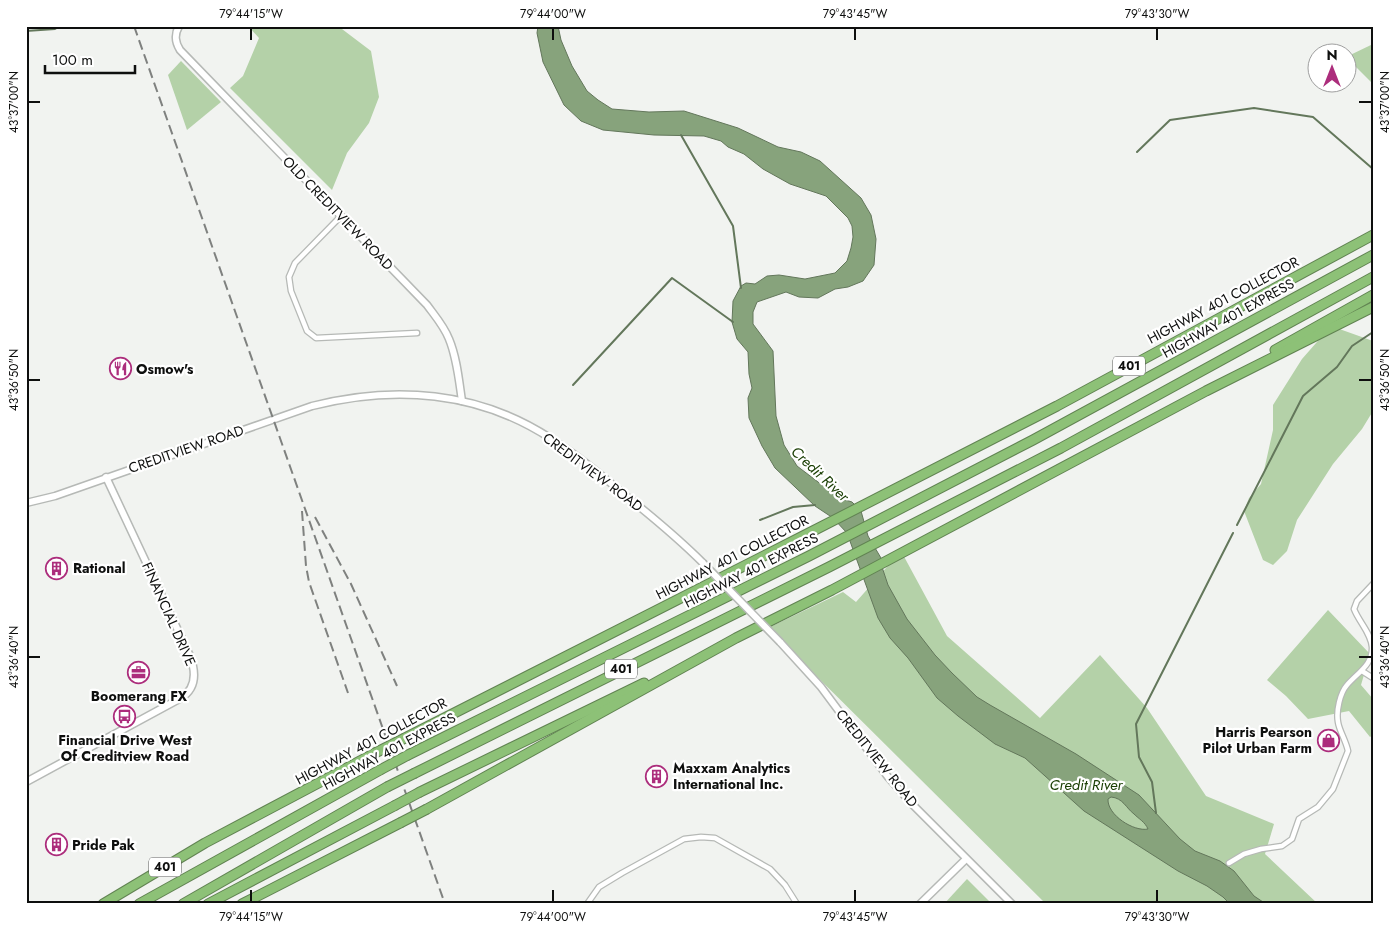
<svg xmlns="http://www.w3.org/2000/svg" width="1399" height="930" font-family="Jost,sans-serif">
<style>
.green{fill:#b4d1a8}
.water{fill:#87a37c;stroke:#63775b;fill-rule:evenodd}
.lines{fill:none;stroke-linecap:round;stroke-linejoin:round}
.stream{stroke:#63775b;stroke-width:2}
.street-casing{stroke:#b6b9b6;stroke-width:7}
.secondary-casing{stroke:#b6b9b6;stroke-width:9}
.highway-casing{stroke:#618352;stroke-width:11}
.street{stroke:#fff;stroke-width:4.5}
.secondary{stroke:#fff;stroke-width:6}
.highway{stroke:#8dc177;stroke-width:9}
.rail{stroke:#7f817f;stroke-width:2;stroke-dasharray:10 5;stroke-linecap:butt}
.secondary-bridge-casing{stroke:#b6b9b6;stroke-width:9;stroke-linecap:butt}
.highway-bridge-casing{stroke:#618352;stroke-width:11;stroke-linecap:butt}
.secondary-bridge{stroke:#fff;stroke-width:6}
.highway-bridge{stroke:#8dc177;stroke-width:9}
.ticks{fill:none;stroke:#0e0f0e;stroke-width:2}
.labels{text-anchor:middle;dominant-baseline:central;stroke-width:4.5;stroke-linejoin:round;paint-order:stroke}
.shield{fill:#fff;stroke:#565756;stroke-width:1}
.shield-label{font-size:12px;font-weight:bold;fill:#0e0f0e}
.street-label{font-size:14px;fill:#0e0f0e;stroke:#fff}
.poi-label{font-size:14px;font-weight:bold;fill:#0e0f0e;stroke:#fff;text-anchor:start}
.water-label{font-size:15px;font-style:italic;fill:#1c4006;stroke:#fff}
.neatline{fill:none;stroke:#0e0f0e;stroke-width:2}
.ticks-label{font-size:12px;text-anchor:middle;fill:#0e0f0e}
</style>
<rect width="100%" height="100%" fill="#f1f3f0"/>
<!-- green -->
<g class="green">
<polygon points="248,26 338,26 371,51 379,97 369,123 347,153 332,190 230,88 243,76 259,38"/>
<polygon points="1373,44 1373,84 1346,57"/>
<polygon points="181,61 221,102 187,130 168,75"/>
<polygon points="1331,326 1373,341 1373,411 1362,429 1333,464 1297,520 1287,551 1273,565 1263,560 1244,511 1249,498 1261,484 1273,430 1273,405 1302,359"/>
<polygon points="901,551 947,636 1040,718 1100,655 1147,708 1206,796 1274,824 1265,854 1318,904 1046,904 768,628 843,592 856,602"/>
<polygon points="1328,610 1370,654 1361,685 1373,699 1373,735 1370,737 1349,711 1308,719 1286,696 1267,680"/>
<polygon points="967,879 992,904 944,904"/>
</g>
<!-- water -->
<path class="water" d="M538,26H558L561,40L572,66L587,91L598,100L612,109L649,112L684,111L738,128L778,147L801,152L820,161L861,198L871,215L876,239L874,265L863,281L848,287L835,289L818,298L799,297L786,292L757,302L753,312V324L773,351L776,416L784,445L797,466L839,498L852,502L861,511L868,536L881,558V564L888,585L907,619L935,655L952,673L977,697L990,705L1076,754L1139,795L1180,839L1195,851L1220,861L1234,871L1254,896L1266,904H1230L1223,897L1207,886L1178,871L1084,811L1025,758L995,744L958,716L937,698L908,658L890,638L878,618L847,533L833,518L815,506L775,468L762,446L749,418L748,398L752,388L749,374L748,352L737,339L732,322L733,301L741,286L746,283L755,284L767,276L779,275L805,279L835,273L847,261L851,248L853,237L852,226L848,218L826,196L790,184L763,169L744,154L728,147L721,141L704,136L654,135L603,130L581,121L564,105L543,62L537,33ZM1111,797C1123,798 1126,808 1134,814C1139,819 1145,822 1148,829C1134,832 1107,815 1108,799Z"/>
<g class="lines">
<!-- stream -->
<g class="stream">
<polyline points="26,31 55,29 60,26"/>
<polyline points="681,135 733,226 741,288"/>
<polyline points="1137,152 1170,120 1254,108 1313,117 1373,169"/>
<polyline points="573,385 672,278 733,322"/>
<polyline points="760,520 793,507 815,505"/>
<polyline points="1237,525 1303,396 1337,367 1352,346 1373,332"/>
<polyline points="1156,813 1152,782 1139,757 1136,724 1233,533"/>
</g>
<defs>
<g id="street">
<polyline points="341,216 295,263 289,277 291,291 307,331 316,338 417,333"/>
<polyline points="1362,671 1373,678"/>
<path d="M1229,863L1244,854L1261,849L1282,846L1292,839L1299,819L1318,807L1333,789L1348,751C1346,741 1339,730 1338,722C1336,711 1340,693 1347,685C1357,673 1373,665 1372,647C1371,633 1359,622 1354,609L1357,601L1373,584"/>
<polyline points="587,904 599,887 622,873 684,839 701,837 715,838 770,869 785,885 797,904"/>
</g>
<g id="secondary">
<path d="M179,26C174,35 175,42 180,50L427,305C435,316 444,326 449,339C457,358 459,381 462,401"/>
<path d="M26,503L55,496L312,406C394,385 478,391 550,438C574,453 598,472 620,491C649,514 677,537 703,563"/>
<polyline points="780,642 821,687 888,777 913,805 1012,904"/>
<path d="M26,782L181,698C197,688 196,672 190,656L106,477"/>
<polyline points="920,904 966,859"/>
</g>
<g id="highway">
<polyline points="1275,350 1373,295"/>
<polyline points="405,738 807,534 1057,406 1373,235"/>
<polyline points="408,755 809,556 1033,440 1373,255"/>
<polyline points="415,773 829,567 1061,448 1373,277"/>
<polyline points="420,792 644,683"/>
<polyline points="427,809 736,638 832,590 1206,391 1373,307"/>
<polyline points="103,904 205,843 375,753"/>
<polyline points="139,904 380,770"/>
<polyline points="183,904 387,787"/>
<polyline points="208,904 394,806"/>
<polyline points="242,904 400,823"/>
</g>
</defs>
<!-- street casing -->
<use href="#street" class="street-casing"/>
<!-- secondary casing -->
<use href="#secondary" class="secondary-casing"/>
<!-- highway casing -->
<use href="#highway" class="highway-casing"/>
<!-- street -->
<use href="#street" class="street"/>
<!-- secondary -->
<use href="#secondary" class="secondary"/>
<!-- highway -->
<use href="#highway" class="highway"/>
<!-- rail -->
<g class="rail">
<polyline points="134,26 445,904"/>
<polyline points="302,511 306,566 309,582 348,693"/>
<polyline points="315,517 351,584 397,686"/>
</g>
<defs>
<polyline id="secondary-bridge" points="703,563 780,642"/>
<g id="highway-bridge">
<polyline points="375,753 405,738"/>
<polyline points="380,770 408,755"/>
<polyline points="387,787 415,773"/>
<polyline points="394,806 420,792"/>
<polyline points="400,823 427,809"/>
</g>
</defs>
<!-- secondary-bridge casing -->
<use href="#secondary-bridge" class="secondary-bridge-casing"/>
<!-- highway-bridge casing -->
<use href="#highway-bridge" class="highway-bridge-casing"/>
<!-- secondary-bridge -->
<use href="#secondary-bridge" class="secondary-bridge"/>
<!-- highway-bridge -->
<use href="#highway-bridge" class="highway-bridge"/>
</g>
<!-- ticks -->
<path class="ticks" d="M251,28V40M553,28V40M855,28V40M1157,28V40M28,102H40M1359,102H1372M28,380H40M1359,380H1372M28,657H40M1359,657H1372M251,890V902M553,890V902M855,890V902M1157,890V902"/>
<!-- icons -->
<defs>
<symbol id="restaurant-ring" viewBox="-11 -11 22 22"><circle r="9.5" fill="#fff" stroke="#ac2d7c" stroke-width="1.5"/><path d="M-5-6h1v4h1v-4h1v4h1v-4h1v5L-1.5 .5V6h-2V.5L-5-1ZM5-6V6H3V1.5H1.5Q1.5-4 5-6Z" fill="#ac2d7c"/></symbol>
<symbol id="building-ring" viewBox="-11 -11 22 22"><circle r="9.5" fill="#fff" stroke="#ac2d7c" stroke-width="1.5"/><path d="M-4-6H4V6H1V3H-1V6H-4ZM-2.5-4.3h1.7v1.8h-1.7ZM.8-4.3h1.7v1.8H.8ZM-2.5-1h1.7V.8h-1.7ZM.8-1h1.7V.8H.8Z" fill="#ac2d7c"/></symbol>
<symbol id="office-ring" viewBox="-11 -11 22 22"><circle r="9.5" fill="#fff" stroke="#ac2d7c" stroke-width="1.5"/><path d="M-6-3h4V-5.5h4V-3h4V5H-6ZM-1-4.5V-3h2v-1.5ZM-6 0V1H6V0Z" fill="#ac2d7c"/></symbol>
<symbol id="bus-ring" viewBox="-11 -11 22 22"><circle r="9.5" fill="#fff" stroke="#ac2d7c" stroke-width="1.5"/><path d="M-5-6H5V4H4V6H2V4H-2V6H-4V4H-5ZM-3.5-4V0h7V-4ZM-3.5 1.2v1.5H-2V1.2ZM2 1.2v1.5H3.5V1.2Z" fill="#ac2d7c"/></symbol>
<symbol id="shop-ring" viewBox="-11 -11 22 22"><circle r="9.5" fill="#fff" stroke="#ac2d7c" stroke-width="1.5"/><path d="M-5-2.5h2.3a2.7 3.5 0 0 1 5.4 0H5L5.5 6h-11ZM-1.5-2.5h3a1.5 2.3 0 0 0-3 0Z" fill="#ac2d7c"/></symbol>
</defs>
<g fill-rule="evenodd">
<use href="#restaurant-ring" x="108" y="356" width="25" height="25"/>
<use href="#building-ring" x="44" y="556" width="25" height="25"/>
<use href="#office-ring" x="126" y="660" width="25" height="25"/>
<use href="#bus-ring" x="112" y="704" width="25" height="25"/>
<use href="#shop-ring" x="1316" y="728" width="25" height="25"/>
<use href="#building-ring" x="644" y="764" width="25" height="25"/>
<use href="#building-ring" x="44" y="832" width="25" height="25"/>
</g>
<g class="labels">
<!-- shield labels -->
<g class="shield">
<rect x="1113" y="356.5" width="32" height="19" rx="4"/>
<rect x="605" y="659.5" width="32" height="19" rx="4"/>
<rect x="149" y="857.5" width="32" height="19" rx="4"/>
</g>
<g class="shield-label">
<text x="1129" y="366">401</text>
<text x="621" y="669">401</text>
<text x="165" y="867">401</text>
</g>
<!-- street labels -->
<g class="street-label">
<text transform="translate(338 213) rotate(46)">OLD CREDITVIEW ROAD</text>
<text transform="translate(1223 300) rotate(-28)">HIGHWAY 401 COLLECTOR</text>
<text transform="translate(1228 318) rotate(-29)">HIGHWAY 401 EXPRESS</text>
<text transform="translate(186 449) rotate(-19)">CREDITVIEW ROAD</text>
<text transform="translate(593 472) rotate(37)">CREDITVIEW ROAD</text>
<text transform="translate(732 557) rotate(-27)">HIGHWAY 401 COLLECTOR</text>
<text transform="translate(751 570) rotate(-27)">HIGHWAY 401 EXPRESS</text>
<text transform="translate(169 614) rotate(66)">FINANCIAL DRIVE</text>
<text transform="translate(371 741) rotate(-28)">HIGHWAY 401 COLLECTOR</text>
<text transform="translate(389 751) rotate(-28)">HIGHWAY 401 EXPRESS</text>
<text transform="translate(877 758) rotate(51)">CREDITVIEW ROAD</text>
</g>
<!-- poi labels -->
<g class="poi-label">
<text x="136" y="369">Osmow's</text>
<text x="73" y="568">Rational</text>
<text x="139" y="696" text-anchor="middle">Boomerang FX</text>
<text x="1312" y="732" text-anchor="end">Harris Pearson<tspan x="1312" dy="16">Pilot Urban Farm</tspan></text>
<text x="125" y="740" text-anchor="middle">Financial Drive West<tspan x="125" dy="16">Of Creditview Road</tspan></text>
<text x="673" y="768">Maxxam Analytics<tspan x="673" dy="16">International Inc.</tspan></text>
<text x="72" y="845">Pride Pak</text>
</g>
<!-- water labels -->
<g class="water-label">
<text transform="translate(820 474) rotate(43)">Credit River</text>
<text x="1086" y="785">Credit River</text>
</g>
</g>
<!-- border -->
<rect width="1399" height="930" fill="none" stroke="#ffffff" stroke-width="55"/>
<!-- north arrow -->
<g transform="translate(1332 68)"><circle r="24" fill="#ffffff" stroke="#9f9f9f"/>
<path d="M0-4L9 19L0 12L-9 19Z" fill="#ac2d7c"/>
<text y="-8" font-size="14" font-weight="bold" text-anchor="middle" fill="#0e0f0e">N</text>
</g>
<!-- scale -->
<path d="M45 65v8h90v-8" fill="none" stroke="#0e0f0e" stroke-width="2.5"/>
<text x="52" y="65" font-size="15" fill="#0e0f0e" stroke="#ffffff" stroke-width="4" paint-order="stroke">100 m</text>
<rect x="28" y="28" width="1344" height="874" class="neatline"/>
<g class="ticks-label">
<text x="251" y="18">79°44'15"W</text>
<text x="553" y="18">79°44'00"W</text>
<text x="855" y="18">79°43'45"W</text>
<text x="1157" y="18">79°43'30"W</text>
<text transform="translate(14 102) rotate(-90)" y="4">43°37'00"N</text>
<text transform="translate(1385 102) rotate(-90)" y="4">43°37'00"N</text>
<text transform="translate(14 380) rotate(-90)" y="4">43°36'50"N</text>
<text transform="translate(1385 380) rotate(-90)" y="4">43°36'50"N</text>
<text transform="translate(14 657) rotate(-90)" y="4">43°36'40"N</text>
<text transform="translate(1385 657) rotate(-90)" y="4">43°36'40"N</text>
<text x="251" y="921">79°44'15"W</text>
<text x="553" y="921">79°44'00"W</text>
<text x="855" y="921">79°43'45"W</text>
<text x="1157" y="921">79°43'30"W</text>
</g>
</svg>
